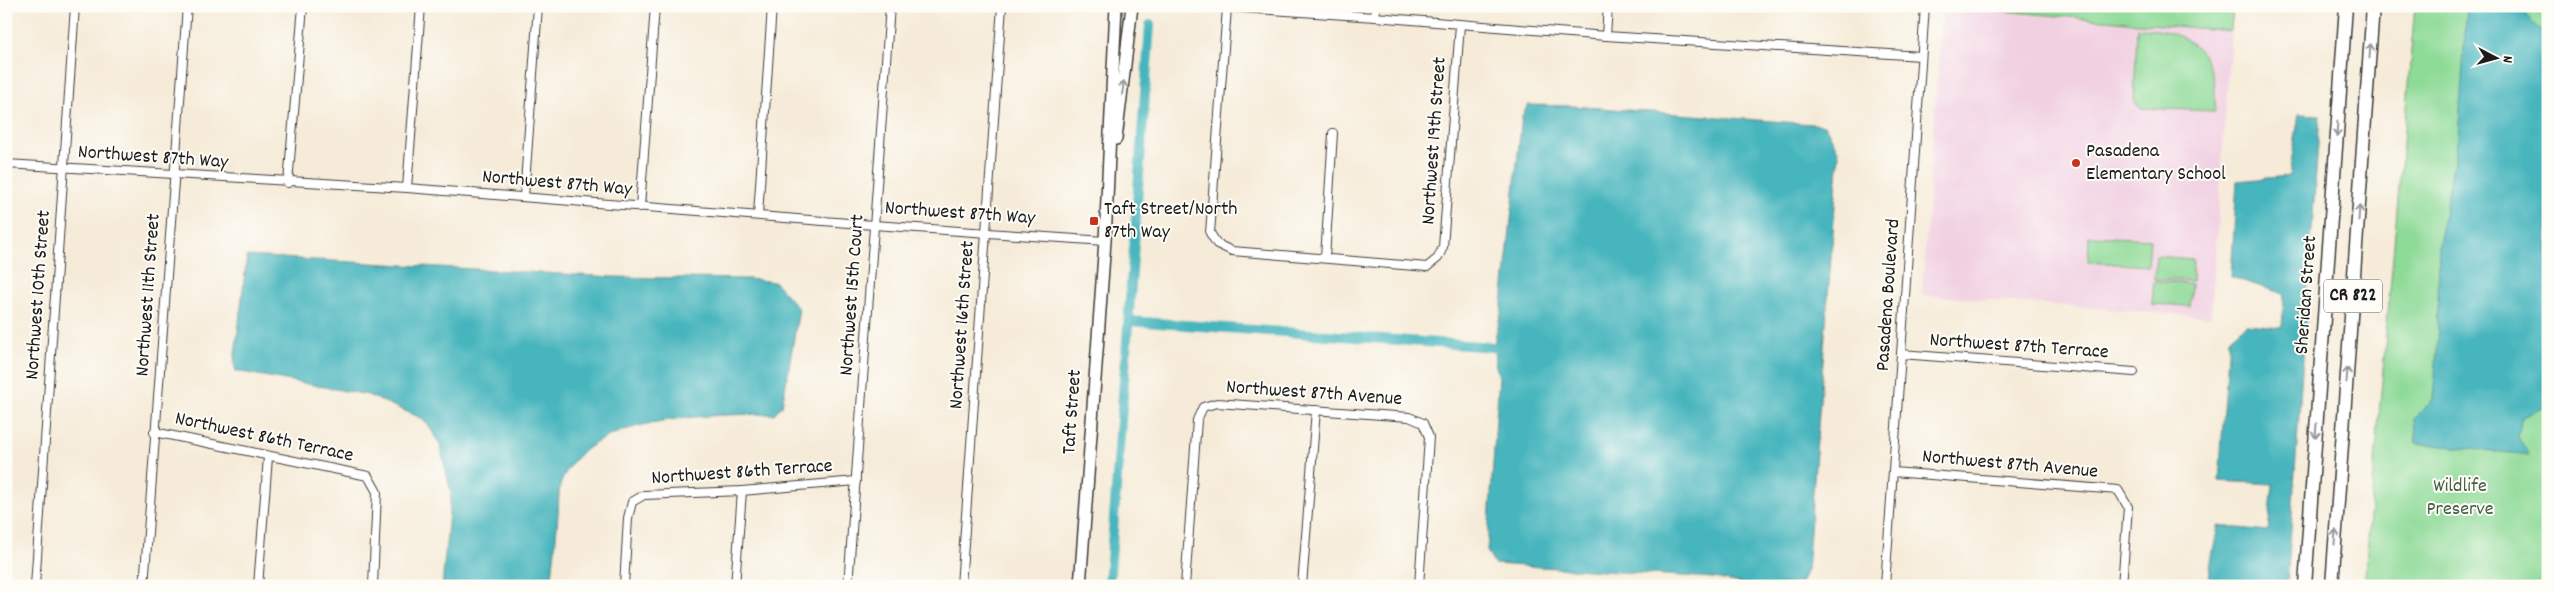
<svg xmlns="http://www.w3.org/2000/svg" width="2554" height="592" font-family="Dekko,sans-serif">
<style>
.built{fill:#f1d0e2}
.green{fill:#8eda97;stroke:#557b5a}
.water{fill:#46b5bd;stroke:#31686c}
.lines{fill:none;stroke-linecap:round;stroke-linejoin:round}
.canal{stroke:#46b5bd;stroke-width:10}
.street-casing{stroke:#3d3b38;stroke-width:10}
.secondary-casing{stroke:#3d3b38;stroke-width:14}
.primary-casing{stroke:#3d3b38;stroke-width:15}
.street{stroke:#fff;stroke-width:8}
.secondary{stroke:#fff;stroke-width:11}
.primary{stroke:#fff;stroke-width:12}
.oneway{stroke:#999}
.poi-dot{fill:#c8321e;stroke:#fdfcf7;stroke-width:2}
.labels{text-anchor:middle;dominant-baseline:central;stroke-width:4;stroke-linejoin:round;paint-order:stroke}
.shield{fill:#fdfcf7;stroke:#605f5e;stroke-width:1}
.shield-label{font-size:19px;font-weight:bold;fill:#1c1c1c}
.street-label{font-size:20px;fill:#1c1c1c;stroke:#fdfcf7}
.poi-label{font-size:20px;fill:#1c1c1c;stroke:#fdfcf7;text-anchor:start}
.park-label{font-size:20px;fill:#445e47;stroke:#fdfcf7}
</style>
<rect width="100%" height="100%" fill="#fdfcf7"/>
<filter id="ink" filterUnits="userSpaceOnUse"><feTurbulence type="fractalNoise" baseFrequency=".02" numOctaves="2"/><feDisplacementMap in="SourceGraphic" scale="10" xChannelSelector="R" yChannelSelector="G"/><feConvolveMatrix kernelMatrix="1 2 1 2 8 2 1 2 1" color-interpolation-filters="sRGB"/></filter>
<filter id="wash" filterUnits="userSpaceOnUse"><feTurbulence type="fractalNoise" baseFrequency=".0096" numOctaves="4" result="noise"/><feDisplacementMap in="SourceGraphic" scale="20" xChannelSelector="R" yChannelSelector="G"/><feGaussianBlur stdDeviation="1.12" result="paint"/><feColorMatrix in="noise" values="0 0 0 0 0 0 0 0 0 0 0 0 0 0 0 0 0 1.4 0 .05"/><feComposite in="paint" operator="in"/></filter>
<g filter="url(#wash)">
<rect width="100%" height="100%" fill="#f6ebd8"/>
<!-- built -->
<polygon class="built" points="1942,8 2231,31 2211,317 1922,295"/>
<!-- green -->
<g class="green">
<polygon points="1942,6 2233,6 2231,31"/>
<polygon points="2415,6 2548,6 2548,586 2364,586"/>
<path d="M2137,28C2194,30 2218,55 2215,111L2140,108L2134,101Z"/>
<polygon points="2089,236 2150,239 2148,266 2088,262"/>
<polygon points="2156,256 2193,259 2192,281 2154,279"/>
<polygon points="2154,281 2192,284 2190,306 2152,304"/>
</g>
<!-- water -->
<g class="water">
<polygon points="2467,6 2513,6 2523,12 2548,38 2548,406 2522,417 2518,437 2529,455 2416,443 2414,419 2433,399 2437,351 2439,245 2458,137"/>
<path d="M1528,105L1573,106L1825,125L1839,153L1807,570L1801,583L1757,586L1713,578L1494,564L1487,551L1499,377C1491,352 1494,339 1501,314L1522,116Z"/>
<polygon points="2299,114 2320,115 2287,586 2209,586 2210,567 2218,526 2268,531 2273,484 2219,481 2229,339 2246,324 2282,327 2284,294 2231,277 2237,181 2289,176"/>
<path d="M247,256L614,277L749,279L775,282L799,309L782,406L774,414C714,415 585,413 561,483C558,492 559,504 558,514C556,538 554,562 551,586H442L451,493L440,445L428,424L419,417L368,395L236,371L234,363Z"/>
</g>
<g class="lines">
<!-- canal -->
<g class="canal">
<polyline points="1129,321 1494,347"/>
<polyline points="1109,586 1150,25"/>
</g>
</g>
</g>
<g filter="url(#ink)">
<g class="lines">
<defs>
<g id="street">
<polyline points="1213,6 1375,17 1606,36 1921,56"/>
<polyline points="1227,8 1210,233 1217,244 1232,251 1427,267 1438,258 1443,247 1460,25"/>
<polyline points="1375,17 1376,6"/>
<polyline points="1606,36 1608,6"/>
<polyline points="6,164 407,188 874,225 1105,241"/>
<polyline points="288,183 303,6"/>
<polyline points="407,188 421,6"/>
<polyline points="524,197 538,6"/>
<polyline points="640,207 655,6"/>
<polyline points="758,215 772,6"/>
<polyline points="1325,258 1333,133"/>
<polyline points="1901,354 2134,372"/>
<polyline points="154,432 368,476 377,492 373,586"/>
<polyline points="1893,472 2118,490 2128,507 2122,586"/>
<polyline points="35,586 75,6"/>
<polyline points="144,586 187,6"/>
<polyline points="258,586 268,457"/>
<polyline points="624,586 628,518 632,502 644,495 742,491 856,481"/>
<polyline points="735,586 742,491"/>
<polyline points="848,586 890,6"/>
<polyline points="961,586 1002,6"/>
<polyline points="1185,586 1197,420 1203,407 1217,403 1409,417 1423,423 1429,437 1419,586"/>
<polyline points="1302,586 1316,410"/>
<polyline points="1885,586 1925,6"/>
</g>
<g id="secondary">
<polyline points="1116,139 1132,6"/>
<polyline points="1080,586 1105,241 1116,6"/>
</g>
<g id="primary">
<polyline points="2305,586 2346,6"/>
<polyline points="2332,586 2373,6"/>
</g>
</defs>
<!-- street casing -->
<use href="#street" class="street-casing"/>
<!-- secondary casing -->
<use href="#secondary" class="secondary-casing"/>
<!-- primary casing -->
<use href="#primary" class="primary-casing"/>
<!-- street -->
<use href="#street" class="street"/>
<!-- secondary -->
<use href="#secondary" class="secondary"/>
<!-- primary -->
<use href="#primary" class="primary"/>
</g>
<!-- one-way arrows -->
<defs><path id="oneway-shaft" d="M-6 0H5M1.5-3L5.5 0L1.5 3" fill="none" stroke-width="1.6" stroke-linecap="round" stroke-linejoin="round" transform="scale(1.25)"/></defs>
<g class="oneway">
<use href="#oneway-shaft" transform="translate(2370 51) rotate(-86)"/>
<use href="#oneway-shaft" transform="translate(1123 88) rotate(-83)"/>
<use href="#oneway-shaft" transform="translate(2337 129) rotate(94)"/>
<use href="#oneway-shaft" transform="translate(2359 213) rotate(-86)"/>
<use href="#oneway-shaft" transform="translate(2347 375) rotate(-86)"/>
<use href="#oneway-shaft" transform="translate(2316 431) rotate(94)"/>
<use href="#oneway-shaft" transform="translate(2335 537) rotate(-86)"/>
</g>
</g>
<!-- markers -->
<g class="poi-dot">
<circle cx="2076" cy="163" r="5"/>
<rect x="1089" y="216" width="10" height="10" rx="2.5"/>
</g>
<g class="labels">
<!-- shield labels -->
<rect class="shield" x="2324" y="279.5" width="58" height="33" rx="4"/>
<g class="shield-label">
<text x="2353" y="296">CR 822</text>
</g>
<!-- street labels -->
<g class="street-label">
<text transform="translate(1435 141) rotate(-86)">Northwest 19th Street</text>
<text transform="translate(153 158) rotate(4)">Northwest 87th Way</text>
<text transform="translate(557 184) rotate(5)">Northwest 87th Way</text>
<text transform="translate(960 214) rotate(4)">Northwest 87th Way</text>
<text transform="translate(39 295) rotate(-86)">Northwest 10th Street</text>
<text transform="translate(149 295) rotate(-86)">Northwest 11th Street</text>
<text transform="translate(853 295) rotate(-86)">Northwest 15th Court</text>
<text transform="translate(1889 295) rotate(-86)">Pasadena Boulevard</text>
<text transform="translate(2307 295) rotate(-86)">Sheridan Street</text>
<text transform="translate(963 325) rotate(-86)">Northwest 16th Street</text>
<text transform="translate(2019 347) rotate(4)">Northwest 87th Terrace</text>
<text transform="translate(1314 394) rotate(4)">Northwest 87th Avenue</text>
<text transform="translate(1073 412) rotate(-86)">Taft Street</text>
<text transform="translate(264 438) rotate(12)">Northwest 86th Terrace</text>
<text transform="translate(2010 465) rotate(5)">Northwest 87th Avenue</text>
<text transform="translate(742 473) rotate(-4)">Northwest 86th Terrace</text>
</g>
<!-- poi labels -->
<g class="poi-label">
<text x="2086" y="152">Pasadena<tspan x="2086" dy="23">Elementary School</tspan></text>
<text x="1104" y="210">Taft Street/North<tspan x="1104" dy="23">87th Way</tspan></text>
</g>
<!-- park labels -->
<g class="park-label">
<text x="2460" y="487">Wildlife<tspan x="2460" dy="23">Preserve</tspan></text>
</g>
</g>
<!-- margin -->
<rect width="2554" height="592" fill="none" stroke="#fdfcf7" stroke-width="25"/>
<!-- north arrow -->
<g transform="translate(2496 58) rotate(96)" stroke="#fdfcf7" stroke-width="4" paint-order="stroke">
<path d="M0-4L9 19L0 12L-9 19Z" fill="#1c1c1c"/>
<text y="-8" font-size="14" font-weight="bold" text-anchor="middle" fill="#1c1c1c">N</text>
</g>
</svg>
